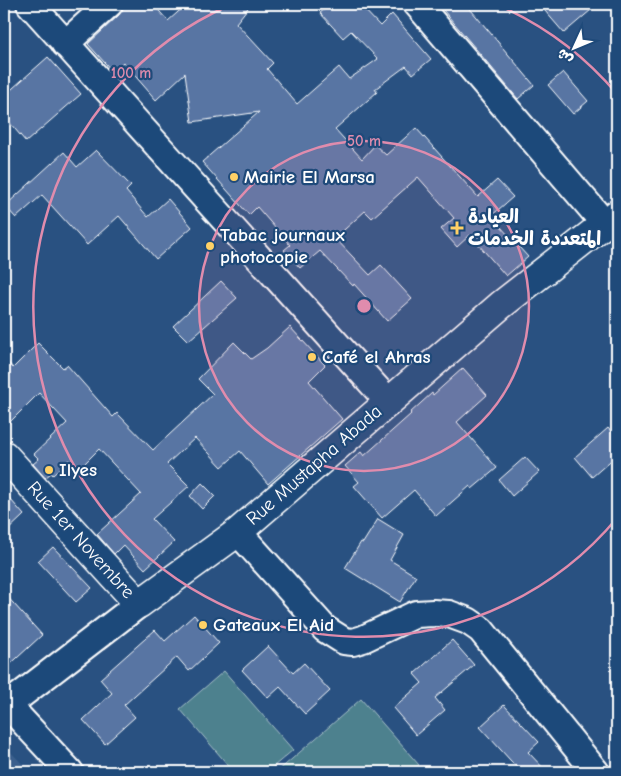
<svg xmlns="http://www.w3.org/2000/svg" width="621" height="776" font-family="'Comic Neue','Playpen Sans Arabic',sans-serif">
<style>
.built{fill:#3b5f8d}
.green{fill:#4e818e;stroke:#a6c0c6}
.building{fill:#5875a3;stroke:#fff}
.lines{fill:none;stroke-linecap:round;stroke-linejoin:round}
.street-casing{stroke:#fff;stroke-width:30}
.secondary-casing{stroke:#fff;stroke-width:31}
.street{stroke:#1f4a7a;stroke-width:26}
.secondary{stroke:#1f4a7a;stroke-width:28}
.ring{fill:none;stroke:#e08cad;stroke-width:2.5}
.poi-dot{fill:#ffd166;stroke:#1f4a7a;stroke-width:2}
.labels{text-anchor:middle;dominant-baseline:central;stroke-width:4.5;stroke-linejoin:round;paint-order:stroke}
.poi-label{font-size:19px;font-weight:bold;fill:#fff;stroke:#1f4a7a;text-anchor:start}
.street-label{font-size:19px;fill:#fff;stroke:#1f4a7a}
.centre{fill:#e08cad;stroke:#1f4a7a;stroke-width:2.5}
.ring-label{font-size:15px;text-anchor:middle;font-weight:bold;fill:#e08cad;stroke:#1f4a7a;stroke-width:4.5;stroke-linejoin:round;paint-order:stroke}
</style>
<rect width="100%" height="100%" fill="#295181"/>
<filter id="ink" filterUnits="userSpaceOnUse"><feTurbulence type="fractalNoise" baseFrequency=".02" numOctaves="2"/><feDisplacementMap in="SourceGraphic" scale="10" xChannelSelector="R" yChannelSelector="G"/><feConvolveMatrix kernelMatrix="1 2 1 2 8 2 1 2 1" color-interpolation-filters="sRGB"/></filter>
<g filter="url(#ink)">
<!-- built -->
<polygon class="built" points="4,745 30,772 31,772 4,772"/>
<!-- green -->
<g class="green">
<polygon points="224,671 293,750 267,772 234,772 180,709"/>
<polygon points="361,699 419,765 411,772 277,772"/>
</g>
<!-- building -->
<g class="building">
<polygon points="124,4 153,4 168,21 187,4 251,4 236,23 273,63 267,69 297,104 339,67 349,79 378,59 351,31 343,38 320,13 331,4 359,4 380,26 392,14 431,59 413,74 406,66 375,89 377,92 335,129 362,159 375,145 386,155 416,128 478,197 497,180 513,197 491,216 528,257 506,276 470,235 457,247 441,229 454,218 418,177 372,218 365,211 335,238 370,275 381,265 412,299 387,321 354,284 353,286 320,251 300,268 284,250 290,245 257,207 249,215 202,162 259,112 192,122 185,73 156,100 123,62 113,72 88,44 119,15 123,9"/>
<polygon points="438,4 466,4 534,85 518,99"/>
<polygon points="539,4 598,4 564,33"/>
<polygon points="48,57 81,94 26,142 4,116 4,96"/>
<polygon points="563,72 588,101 573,114 548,85"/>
<polygon points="96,150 131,186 126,191 148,217 168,199 192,227 156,259 119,216 87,245 42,195 16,218 5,206 64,152 77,167"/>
<polygon points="221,281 237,298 188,341 173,326"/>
<polygon points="290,327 325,365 309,381 342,419 268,484 240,451 222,467 195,438 167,464 189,486 152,519 174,542 145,569 123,545 114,554 97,534 141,494 99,449 78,470 69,460 53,475 51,473 45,478 33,464 39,459 34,454 67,423 39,393 4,428 4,358 13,368 38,343 63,368 67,365 113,417 117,413 153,450 213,394 198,379 234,342 251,359 267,348"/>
<polygon points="463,368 487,395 457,422 497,468 472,489 470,486 436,516 414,490 382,518 354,486 359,482 345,466 361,452 364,456 411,414 410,413 432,393 433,395"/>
<polygon points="608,428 617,438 617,455 592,477 575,457"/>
<polygon points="525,457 539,472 512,496 499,480"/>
<polygon points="202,483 215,496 202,509 190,496"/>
<polygon points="4,492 24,515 4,534"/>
<polygon points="378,519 404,535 390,560 416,576 400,602 345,568 361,542 363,543"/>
<polygon points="53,547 92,588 76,602 38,561"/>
<polygon points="4,593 42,635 4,670"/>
<polygon points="194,615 219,643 189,671 177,657 124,705 135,717 105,744 83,720 112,693 100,679 155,630 165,641"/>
<polygon points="452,640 474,665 435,698 445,710 416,735 393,708 422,683 414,674"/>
<polygon points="268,646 293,673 304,663 330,691 305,714 280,687 268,698 242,670"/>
<polygon points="504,705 539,742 528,752 547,772 521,772 480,727"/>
</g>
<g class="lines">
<defs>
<g id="street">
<polyline points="30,4 388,401"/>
<polyline points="417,4 605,224"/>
<polyline points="65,44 109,4"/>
<polyline points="238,532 325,629 344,641 353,642 363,639 416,614 433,613 449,614 468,621 481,630 596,772"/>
<polyline points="4,701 70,772"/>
<polyline points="4,708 139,604"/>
</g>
<polyline id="secondary" points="4,455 139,604 238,532 501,305 617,214"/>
</defs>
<!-- street casing -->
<use href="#street" class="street-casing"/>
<!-- secondary casing -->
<use href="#secondary" class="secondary-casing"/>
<!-- street -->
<use href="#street" class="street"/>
<!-- secondary -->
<use href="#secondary" class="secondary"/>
</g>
</g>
<!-- distance rings -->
<circle cx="364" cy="306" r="165" fill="#e08cad" fill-opacity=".12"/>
<g class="ring">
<circle cx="364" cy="306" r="165"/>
<path d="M617 518A330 330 0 1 1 230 5M498 5A330 330 0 0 1 617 94"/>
</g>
<!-- markers -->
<g class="poi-dot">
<circle cx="234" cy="177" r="5"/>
<path d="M454.5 220.5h5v5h5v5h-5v5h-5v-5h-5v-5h5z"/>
<circle cx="210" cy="246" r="5"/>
<circle cx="312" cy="357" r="5"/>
<circle cx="49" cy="470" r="5"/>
<circle cx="203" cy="625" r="5"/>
</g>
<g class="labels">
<!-- poi labels -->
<g class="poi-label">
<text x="244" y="177">Mairie El Marsa</text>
<text x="468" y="217">العيادة<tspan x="468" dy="22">المتعددة الخدمات</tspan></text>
<text x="220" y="235">Tabac journaux<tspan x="220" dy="22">photocopie</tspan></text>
<text x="322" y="357">Café el Ahras</text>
<text x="59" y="470">Ilyes</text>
<text x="213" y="625">Gateaux El Aid</text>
</g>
<!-- street labels -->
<g class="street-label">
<text transform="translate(314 465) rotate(-41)">Rue Mustapha Abada</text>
<text transform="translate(81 540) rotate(48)">Rue 1er Novembre</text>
</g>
</g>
<circle cx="364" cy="306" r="8" class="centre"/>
<g class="ring-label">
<text x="131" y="78">100 m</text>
<text x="364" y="146">50 m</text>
</g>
<!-- margin -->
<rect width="621" height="776" fill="none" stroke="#1f4a7a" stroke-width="20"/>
<rect x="10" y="10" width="601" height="756" fill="none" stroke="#fff" stroke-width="2" filter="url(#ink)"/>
<!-- north arrow -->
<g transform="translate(574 48) rotate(226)" stroke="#1f4a7a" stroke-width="4" paint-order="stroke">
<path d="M0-4L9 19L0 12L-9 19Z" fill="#ffffff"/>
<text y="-8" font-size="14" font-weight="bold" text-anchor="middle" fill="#ffffff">ش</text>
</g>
</svg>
